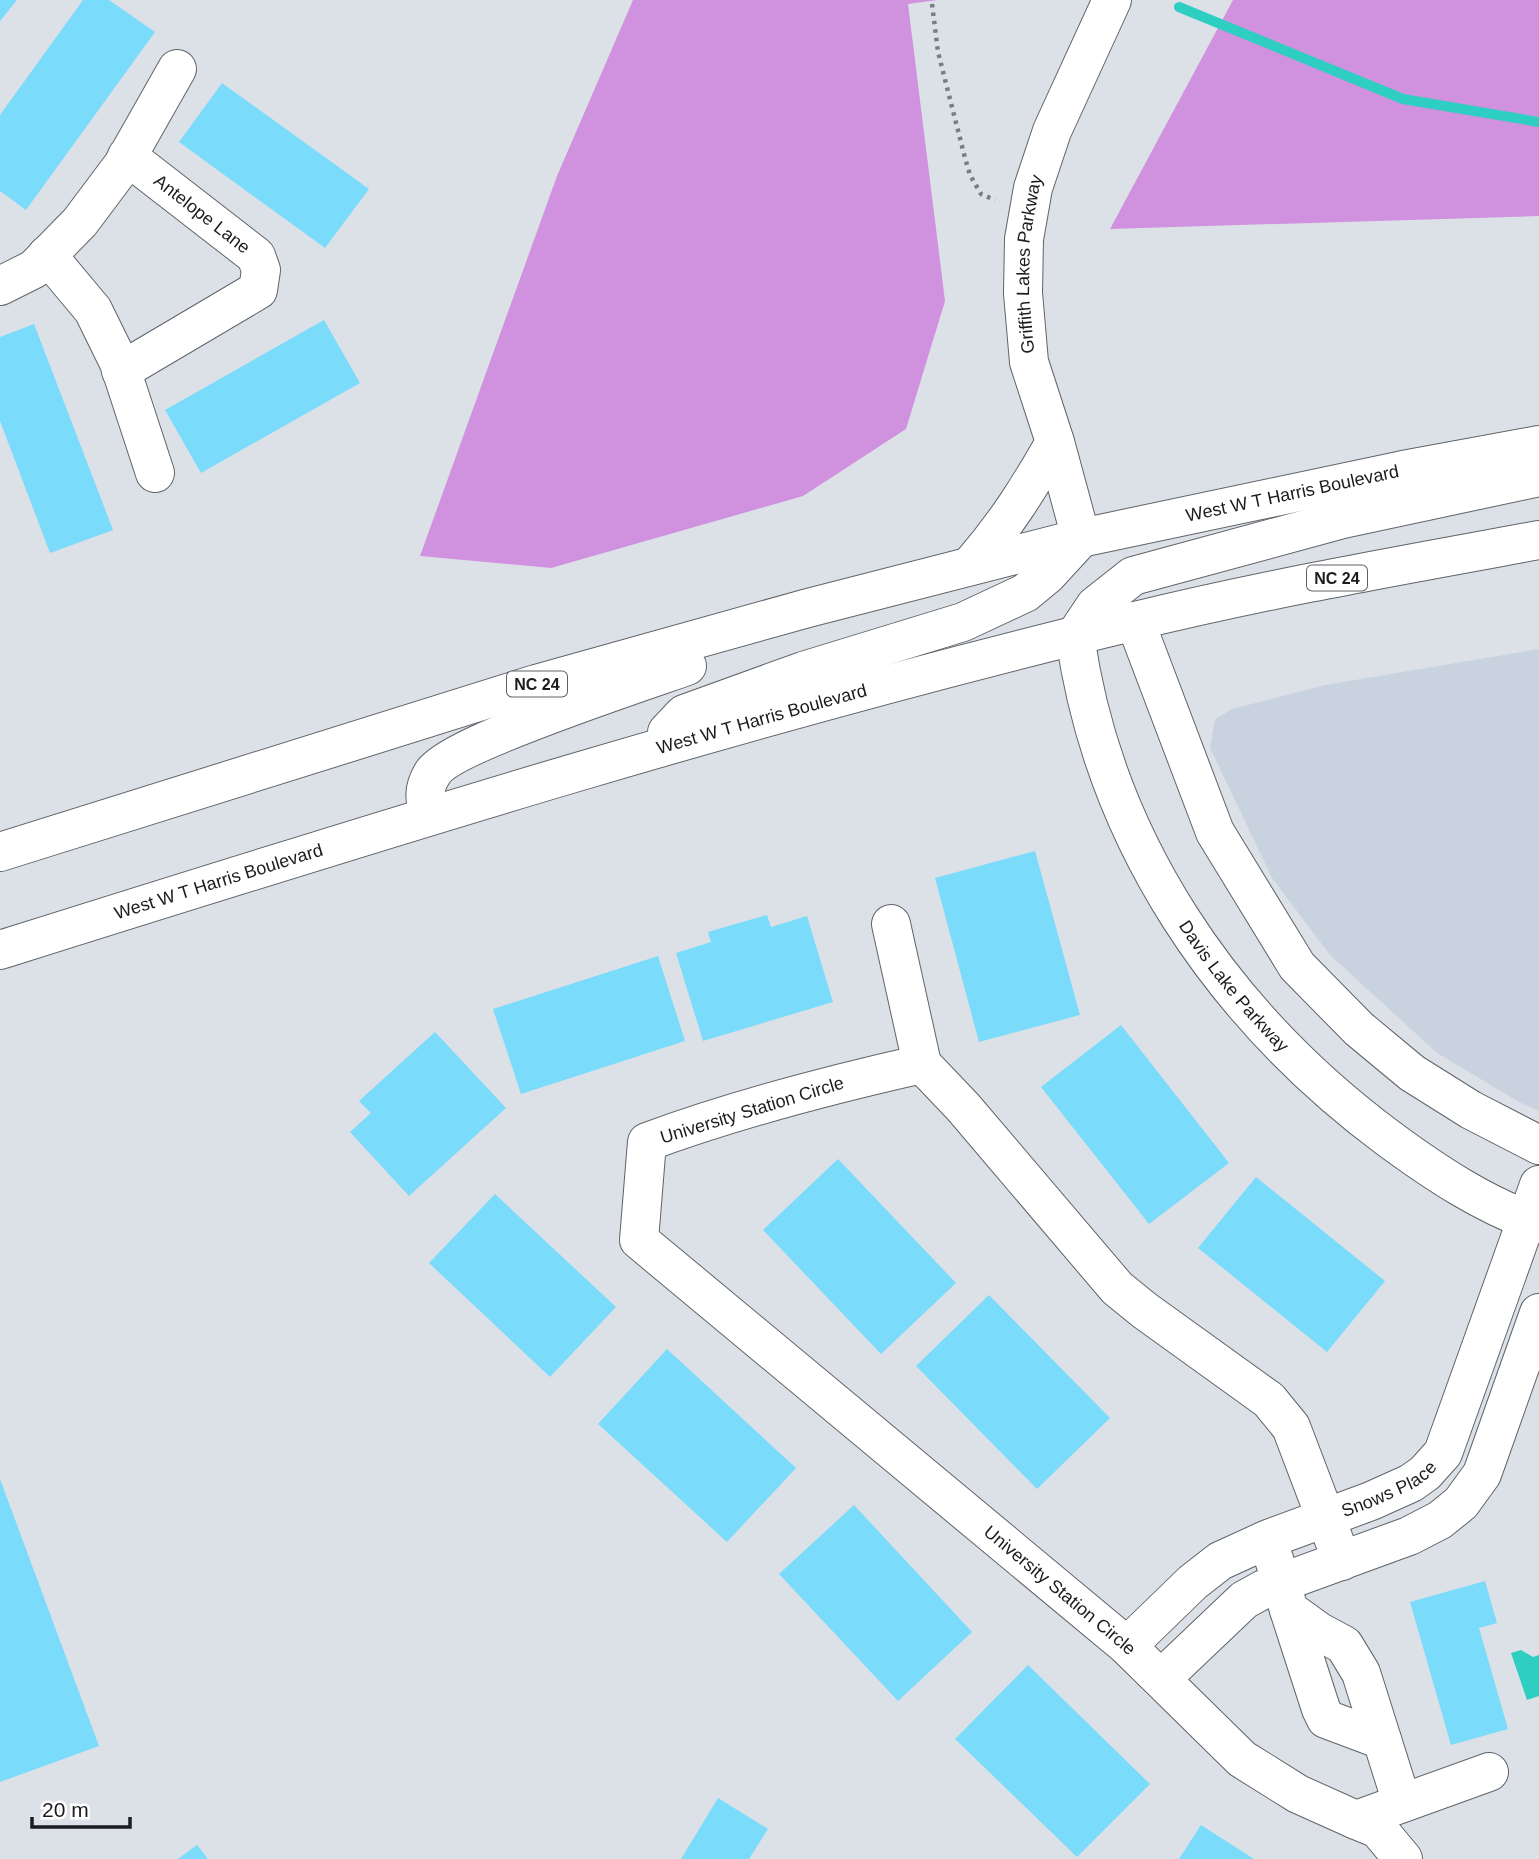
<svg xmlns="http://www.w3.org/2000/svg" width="1539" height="1859" font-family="Arial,sans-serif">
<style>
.built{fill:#c9d3df}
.forest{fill:#d092de}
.water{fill:#2ecec3}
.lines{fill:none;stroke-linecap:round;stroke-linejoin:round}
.stream{stroke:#2ecec3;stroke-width:10}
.building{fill:#7adbfa}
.minor-casing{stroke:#5f6469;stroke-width:40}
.major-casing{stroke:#5f6469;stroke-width:40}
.path{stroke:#7a7d82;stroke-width:4.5;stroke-dasharray:3.5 5;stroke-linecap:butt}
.minor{stroke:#fff;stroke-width:38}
.major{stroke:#fff;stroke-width:38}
.labels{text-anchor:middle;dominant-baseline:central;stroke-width:6;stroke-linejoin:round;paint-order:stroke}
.shield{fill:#fff;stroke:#5f6062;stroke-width:2}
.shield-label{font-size:16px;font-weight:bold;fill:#1a1c1e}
.street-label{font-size:18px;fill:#1a1c1e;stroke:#fff}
</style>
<rect width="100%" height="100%" fill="#dce1e8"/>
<!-- built -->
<polygon class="built" points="1539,649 1539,1111 1519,1102 1437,1053 1330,955 1272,878 1210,748 1215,719 1232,709 1325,685"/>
<!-- forest -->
<g class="forest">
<polygon points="633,0 937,0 908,4 945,301 906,429 803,496 551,568 420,556 557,176"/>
<polygon points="1233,0 1539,0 1539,216 1110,229"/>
</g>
<!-- water -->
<polygon class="water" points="1521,1650 1533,1657 1539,1655 1539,1696 1527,1700 1511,1653"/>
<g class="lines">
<!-- stream -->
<polyline class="stream" points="1179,7 1403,99 1539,122"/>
</g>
<!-- building -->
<g class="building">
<polygon points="0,0 17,0 0,21"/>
<polygon points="83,0 109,0 155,32 26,210 0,191 0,115"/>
<polygon points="222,83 369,189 325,248 179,142"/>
<polygon points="324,320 360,383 201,473 165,410"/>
<polygon points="34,324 113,530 50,553 0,421 0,337"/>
<polygon points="1035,851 1080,1015 979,1042 935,878"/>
<polygon points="767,915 771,927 807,916 833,1002 703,1041 676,953 711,942 708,932"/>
<polygon points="658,956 685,1041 521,1094 493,1009"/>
<polygon points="1121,1025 1229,1163 1149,1224 1041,1087"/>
<polygon points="435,1032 506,1108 409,1196 350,1132 371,1113 359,1101"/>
<polygon points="838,1159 956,1283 881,1354 763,1230"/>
<polygon points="1256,1177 1385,1281 1327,1352 1198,1248"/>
<polygon points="495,1194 616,1307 550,1377 429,1263"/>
<polygon points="989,1295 1110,1418 1037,1489 916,1366"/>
<polygon points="667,1349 796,1468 727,1542 598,1424"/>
<polygon points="0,1479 99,1746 0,1782"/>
<polygon points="854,1505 972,1632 898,1701 779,1574"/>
<polygon points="1485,1581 1497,1623 1479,1628 1508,1729 1451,1745 1410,1602"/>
<polygon points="1028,1665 1150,1784 1077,1857 955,1739"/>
<polygon points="718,1798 768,1829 749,1859 681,1859"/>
<polygon points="1201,1825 1254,1859 1179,1859"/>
<polygon points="197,1845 208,1859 178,1859"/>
</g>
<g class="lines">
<defs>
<g id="minor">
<polyline points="47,255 93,310 119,363 155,473"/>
<polyline points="0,286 34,269 80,222 122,166 177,69"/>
<polyline points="121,371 258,290 261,270 256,256 127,156"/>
<path id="s1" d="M1081,538L1055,442L1029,362L1023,293L1024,239L1033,188L1052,131L1112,0"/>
<polyline points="1135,621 1215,832 1297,966 1359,1029 1412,1073 1471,1110 1539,1145"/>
<path id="s2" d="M1075,636C1104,842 1223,1015 1388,1138C1434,1172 1485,1206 1539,1224"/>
<polyline points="891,924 922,1064"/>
<polyline points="1274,1559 1289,1610 1318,1631 1344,1645 1361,1673 1402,1803"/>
<path id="s3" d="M1342,1561L1291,1427L1269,1400L1144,1310L1117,1288L963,1107L922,1064C829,1085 736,1109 647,1142L639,1240L1127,1646L1242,1759L1298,1794L1356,1820L1489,1772"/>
<polyline points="1289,1610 1321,1709 1326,1719 1382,1740"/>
<path id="s4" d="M1127,1646L1193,1582L1220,1561L1268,1539L1371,1501L1411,1483L1425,1473L1443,1453L1539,1185"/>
<polyline points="1162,1678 1244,1600 1264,1589 1409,1536 1440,1520 1461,1503 1482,1474 1539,1313"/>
<polyline points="1356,1820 1378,1829 1403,1859"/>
</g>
<g id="major">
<path d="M970,566C1005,526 1029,488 1055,442"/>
<polyline points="1075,636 1095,606 1133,576 1343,519 1539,477"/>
<polyline points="667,732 684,714 803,671 963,622 1025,593 1048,574 1081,538"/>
<path d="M430,815C424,800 423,789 432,774C448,745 645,681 687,666"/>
<path id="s5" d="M0,852L536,684L808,608L1081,538L1403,470L1539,445"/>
<path id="s6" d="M0,950C375,832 749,714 1131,622C1265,589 1403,565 1539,540"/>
</g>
</defs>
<!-- minor casing -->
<use href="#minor" class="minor-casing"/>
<!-- major casing -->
<use href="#major" class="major-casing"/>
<!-- path -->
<polyline class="path" points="932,4 938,52 965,158 970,175 981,194 995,200"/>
<!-- minor -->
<use href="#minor" class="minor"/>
<!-- major -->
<use href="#major" class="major"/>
</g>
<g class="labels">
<!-- shield labels -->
<g class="shield">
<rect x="1307" y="565.5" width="60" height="25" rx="5"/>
<rect x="507" y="671.5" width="60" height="25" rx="5"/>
</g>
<g class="shield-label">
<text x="1337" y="578">NC 24</text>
<text x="537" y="684">NC 24</text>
</g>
<!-- street labels -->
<g class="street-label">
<text transform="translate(202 214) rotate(38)">Antelope Lane</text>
<text stroke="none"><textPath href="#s1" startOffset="282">Griffith Lakes Parkway</textPath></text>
<text stroke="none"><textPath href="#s5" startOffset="1342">West W T Harris Boulevard</textPath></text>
<text stroke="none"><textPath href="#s6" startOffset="796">West W T Harris Boulevard</textPath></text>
<text stroke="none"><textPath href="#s6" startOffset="229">West W T Harris Boulevard</textPath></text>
<text stroke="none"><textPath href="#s2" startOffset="390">Davis Lake Parkway</textPath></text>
<text transform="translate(752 1110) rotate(-17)">University Station Circle</text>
<text stroke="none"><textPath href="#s4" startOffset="310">Snows Place</textPath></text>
<text stroke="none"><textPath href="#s3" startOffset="1596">University Station Circle</textPath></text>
</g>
</g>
<!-- scale -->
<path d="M32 1817v10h98v-10" fill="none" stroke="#1a1c1e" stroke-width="3.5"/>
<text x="42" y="1817" font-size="21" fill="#1a1c1e" stroke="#ffffff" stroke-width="5" paint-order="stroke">20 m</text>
</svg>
